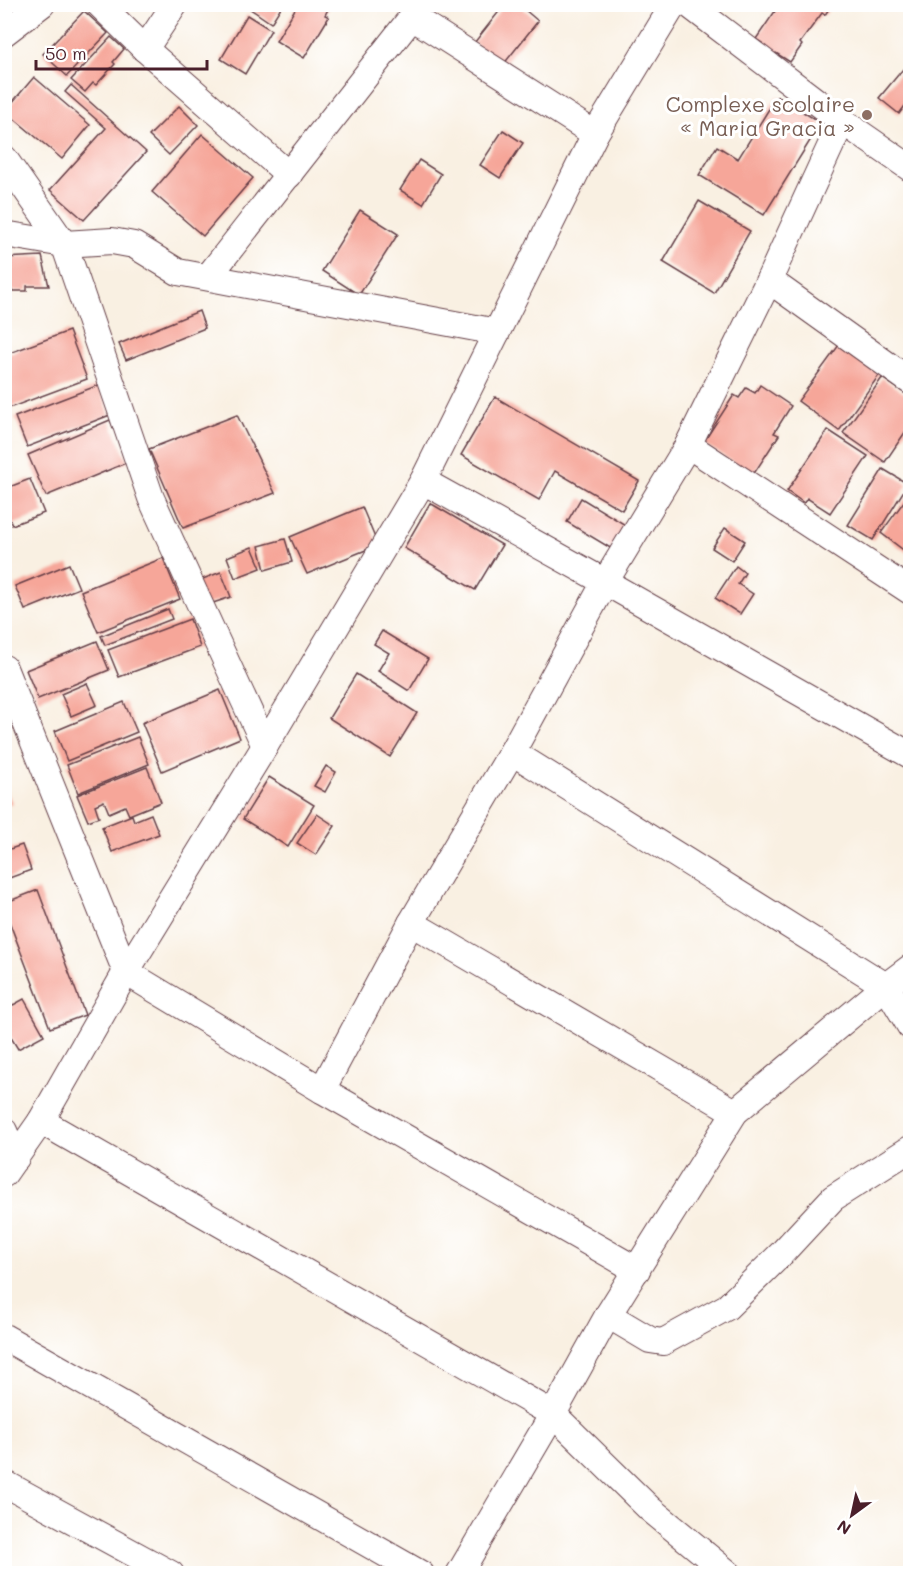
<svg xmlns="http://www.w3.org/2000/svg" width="915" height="1578" font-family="Mali,sans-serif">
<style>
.building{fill:#f6a699}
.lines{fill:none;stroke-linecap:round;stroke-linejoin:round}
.minor-casing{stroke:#643e46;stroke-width:28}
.minor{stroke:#fff;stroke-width:26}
.education-dot{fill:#8d6e63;stroke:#fff;stroke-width:2}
.labels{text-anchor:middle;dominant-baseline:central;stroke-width:6;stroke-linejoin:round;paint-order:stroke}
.education-label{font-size:21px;fill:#785e54;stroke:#fff;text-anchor:end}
</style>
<rect width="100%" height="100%" fill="#fff"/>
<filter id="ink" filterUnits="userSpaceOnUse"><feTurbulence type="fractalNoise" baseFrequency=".0167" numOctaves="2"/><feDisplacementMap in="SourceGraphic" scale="12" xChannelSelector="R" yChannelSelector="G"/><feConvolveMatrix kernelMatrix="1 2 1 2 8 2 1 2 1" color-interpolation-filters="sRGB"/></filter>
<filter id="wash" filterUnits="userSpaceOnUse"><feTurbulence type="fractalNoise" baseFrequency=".008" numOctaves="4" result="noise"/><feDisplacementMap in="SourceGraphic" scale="24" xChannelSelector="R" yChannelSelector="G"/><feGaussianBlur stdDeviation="1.35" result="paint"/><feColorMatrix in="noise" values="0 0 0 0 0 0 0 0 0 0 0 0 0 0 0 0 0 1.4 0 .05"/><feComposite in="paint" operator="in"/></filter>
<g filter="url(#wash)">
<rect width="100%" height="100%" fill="#f9f0e2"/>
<g id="blocks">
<!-- building -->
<g class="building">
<polygon points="243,4 283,4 271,23"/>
<polygon points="298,4 331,4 325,15 329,17 304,58 276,41"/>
<polygon points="505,4 518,4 538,21 503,65 474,43"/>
<polygon points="780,4 832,4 825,15 822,13 800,43 802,45 790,62 776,53 772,60 757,50 762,43 756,39"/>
<polygon points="84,11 108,33 67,76 43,54"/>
<polygon points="247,15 271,30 245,74 221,59"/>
<polygon points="111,37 124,49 113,62 115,64 96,85 93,83 85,92 71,80"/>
<polygon points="903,69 910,75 910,99 899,114 879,98"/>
<polygon points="34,77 90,125 62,159 5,111"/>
<polygon points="71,85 146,152 84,220 50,190 106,128 65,92"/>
<polygon points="777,96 821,123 764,215 699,175 717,146 738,159"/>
<polygon points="179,106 198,125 169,155 149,136"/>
<polygon points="503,130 523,143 500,178 480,165"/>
<polygon points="202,134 253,178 203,236 152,192"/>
<polygon points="419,160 441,174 423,204 400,190"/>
<polygon points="699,201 750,231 714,293 663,262"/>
<polygon points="360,210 398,234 359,295 322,271"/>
<polygon points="42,256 49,286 27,286 27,291 4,291 4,258"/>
<polygon points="199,311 205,328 126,360 119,344"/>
<polygon points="69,331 87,379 4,410 4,355"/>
<polygon points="839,345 880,374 839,431 798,401"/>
<polygon points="882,378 910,397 910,425 885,462 843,433"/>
<polygon points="99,385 110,415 27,447 15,417"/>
<polygon points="760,385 791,406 774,433 779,435 753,475 703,443 734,395 739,398 746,388 755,393"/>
<polygon points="495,397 639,481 622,510 555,471 539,500 461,455"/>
<polygon points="237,415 275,493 183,528 149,449"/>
<polygon points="110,420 128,462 46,496 28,455"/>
<polygon points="828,430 868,456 830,513 807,498 804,503 787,491"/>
<polygon points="883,469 908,484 873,540 848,525"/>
<polygon points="30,479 44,513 12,525 4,507 4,489"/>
<polygon points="910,493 910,555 881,533"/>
<polygon points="581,498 627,526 612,549 567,522"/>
<polygon points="430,503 502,545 475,590 404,548"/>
<polygon points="362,507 378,545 307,574 290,537"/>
<polygon points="725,528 745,541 732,561 712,548"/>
<polygon points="285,539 292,562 265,570 259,546"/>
<polygon points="252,547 261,568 235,578 227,557"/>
<polygon points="163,558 180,599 98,632 81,591"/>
<polygon points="69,564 79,588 25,610 15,586"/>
<polygon points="736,566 745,573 738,584 753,594 740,614 715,598"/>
<polygon points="221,572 231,597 204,606 195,582"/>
<polygon points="168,609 172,619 105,645 101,636"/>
<polygon points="190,619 200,647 119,677 108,650"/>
<polygon points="382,631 428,659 409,691 378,671 389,653 374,644"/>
<polygon points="97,641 109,670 38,699 26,670"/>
<polygon points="356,674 417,713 390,757 329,718"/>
<polygon points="87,683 97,705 71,716 61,694"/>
<polygon points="220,690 240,738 162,771 142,723"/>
<polygon points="124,702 137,732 67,761 55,731"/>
<polygon points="138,737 149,764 78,793 67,765"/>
<polygon points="326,766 336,772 325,792 314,786"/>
<polygon points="147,767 161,802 129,815 125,806 109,813 104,801 95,805 99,817 88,821 77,795"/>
<polygon points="269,777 314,805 288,847 243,819"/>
<polygon points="4,785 12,803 4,806"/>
<polygon points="151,814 159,834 112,852 102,827 132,815 134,821"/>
<polygon points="317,814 335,826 316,855 297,843"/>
<polygon points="22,845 31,870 4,880 4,851"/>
<polygon points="38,890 85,1015 50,1028 4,908 4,903"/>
<polygon points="24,999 44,1035 18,1049 4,1026 4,1010"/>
</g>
</g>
</g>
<g filter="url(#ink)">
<use href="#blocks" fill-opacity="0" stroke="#643e46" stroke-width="1.5"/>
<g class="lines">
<defs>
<g id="minor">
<polyline points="99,4 145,49 289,175"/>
<polyline points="688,4 842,121 910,168"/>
<polyline points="412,17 595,134"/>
<polyline points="4,33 42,4"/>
<polyline points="145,49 175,4"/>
<polyline points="4,158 64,244 151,498 265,746"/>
<polyline points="4,234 64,244 112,241 134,245 178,272 497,332"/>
<polyline points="208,277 412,17 419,4"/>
<polyline points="769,280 910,381"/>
<polyline points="688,445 910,591"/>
<polyline points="423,481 605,582 910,755"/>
<polyline points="4,668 126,972 322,1090 637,1270"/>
<polyline points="512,752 886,986 910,1026"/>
<polyline points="411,923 735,1112"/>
<polyline points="322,1090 411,923 512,752 605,582 688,445 769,280 842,121"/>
<polyline points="41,1121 553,1414 650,1509 729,1574"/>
<polyline points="4,1131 16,1158"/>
<polyline points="4,1174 41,1121 126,972 265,746 423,481 595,134 674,4"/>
<polyline points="608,1315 650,1340 663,1342 727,1307 781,1254 833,1198 910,1149"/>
<polyline points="4,1337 421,1574"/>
<polyline points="4,1483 171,1574"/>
<polyline points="459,1574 553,1414 608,1315 735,1112 886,986 910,968"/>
</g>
</defs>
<!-- minor casing -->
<use href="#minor" class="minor-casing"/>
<!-- minor -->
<use href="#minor" class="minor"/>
</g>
</g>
<!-- markers -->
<circle class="education-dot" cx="867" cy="115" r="6"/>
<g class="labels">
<!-- education labels -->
<g class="education-label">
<text x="855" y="103">Complexe scolaire<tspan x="855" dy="24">« Maria Gracia »</tspan></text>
</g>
</g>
<!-- margin -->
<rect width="915" height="1578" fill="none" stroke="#fff" stroke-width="24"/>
<!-- north arrow -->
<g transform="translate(852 1515) rotate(213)" stroke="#ffffff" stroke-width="4.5" paint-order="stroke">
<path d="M0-4.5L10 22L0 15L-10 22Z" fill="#4a1f2b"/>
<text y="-9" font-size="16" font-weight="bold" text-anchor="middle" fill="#4a1f2b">N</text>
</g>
<!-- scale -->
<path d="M36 60v9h171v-9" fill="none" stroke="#4a1f2b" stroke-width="3"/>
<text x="45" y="60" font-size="18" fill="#4a1f2b" stroke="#ffffff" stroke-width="4.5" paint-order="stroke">50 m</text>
</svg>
